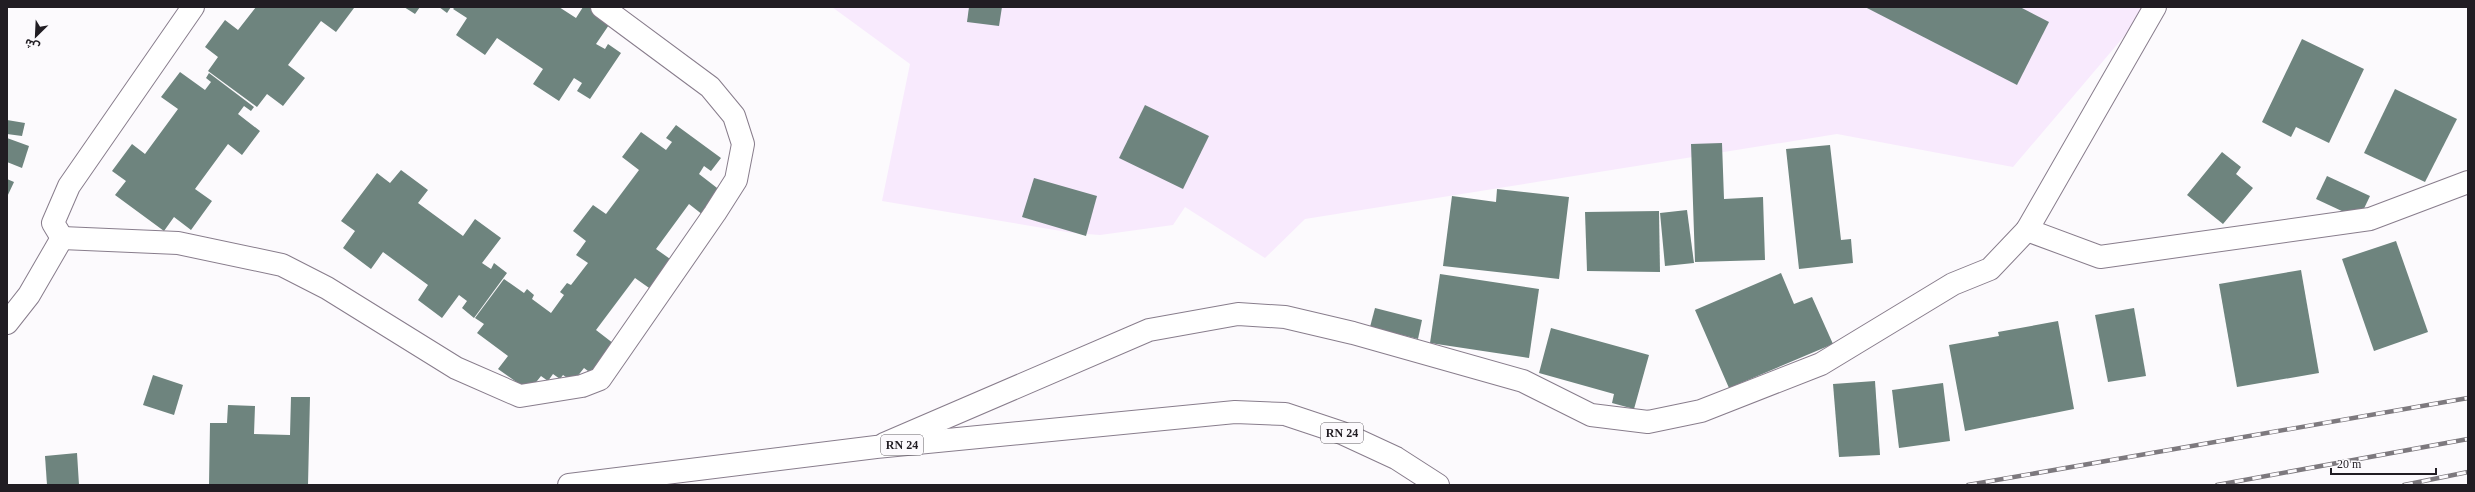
<svg xmlns="http://www.w3.org/2000/svg" width="2475" height="492" font-family="'Times New Roman','Noto Sans Arabic',serif">
<style>
.built{fill:#f8eafd}
.building{fill:#6e847e}
.lines{fill:none;stroke-linecap:round;stroke-linejoin:round}
.minor-casing{stroke:#887d8c;stroke-width:24}
.major-casing{stroke:#887d8c;stroke-width:24}
.minor{stroke:#fff;stroke-width:22}
.major{stroke:#fff;stroke-width:22}
.rail-casing{stroke:#7d797e;stroke-width:4.5}
.rail{stroke:#fcfafd;stroke-width:3;stroke-dasharray:9;stroke-linecap:butt}
.labels{text-anchor:middle;dominant-baseline:central;stroke-width:3;stroke-linejoin:round;paint-order:stroke}
.shield{fill:#fcfafd;stroke:#635f64;stroke-width:1}
.shield-label{font-size:12px;font-weight:bold;fill:#211d23}
</style>
<rect width="100%" height="100%" fill="#fcfafd"/>
<!-- built -->
<polygon class="built" points="832,7 2149,7 2013,167 1837,134 1305,219 1265,258 1185,207 1173,225 1100,235 1073,233 882,201 910,64"/>
<!-- building -->
<g class="building">
<polygon points="256,7 354,8 336,32 321,21 288,65 305,78 283,106 267,94 257,107 208,71 218,57 205,47 225,20 238,30"/>
<polygon points="404,7 420,7 415,14"/>
<polygon points="439,7 451,7 447,13"/>
<polygon points="455,7 559,7 576,18 583,7 596,7 613,19 596,44 605,49 608,44 621,53 590,99 577,91 582,83 574,78 559,101 533,84 543,69 497,38 485,55 456,35 467,18 453,9"/>
<polygon points="969,7 1002,7 999,26 967,22"/>
<polygon points="1865,7 2020,7 2049,22 2017,85"/>
<polygon points="2302,39 2364,69 2329,143 2296,127 2291,137 2262,122"/>
<polygon points="180,72 205,90 211,82 206,78 209,73 254,107 251,111 244,106 238,114 260,131 242,155 228,144 195,189 212,201 191,230 174,217 164,231 115,195 126,181 112,171 132,144 145,154 178,109 161,97"/>
<polygon points="2395,89 2457,119 2425,182 2364,153"/>
<polygon points="1145,105 1209,136 1183,189 1119,158"/>
<polygon points="7,120 25,123 22,136 7,134"/>
<polygon points="676,125 721,158 711,171 704,166 699,174 721,191 703,215 689,204 656,249 673,261 652,290 635,278 596,330 618,347 596,377 584,368 573,382 563,375 560,379 553,374 548,381 541,376 529,391 498,369 508,356 477,333 484,324 475,318 504,279 524,293 527,289 534,295 532,299 551,313 564,295 560,292 567,283 571,285 588,263 576,255 586,241 573,231 593,205 606,214 639,170 622,157 641,132 666,150 672,142 666,138"/>
<polygon points="7,138 29,146 22,168 7,162"/>
<polygon points="1722,143 1724,199 1763,197 1765,260 1695,262 1691,144"/>
<polygon points="1830,145 1841,240 1851,239 1853,263 1799,269 1786,149"/>
<polygon points="2222,152 2241,167 2236,174 2253,188 2223,224 2187,195"/>
<polygon points="401,170 428,190 418,203 463,236 475,219 501,238 482,263 491,269 494,263 507,273 474,318 462,308 467,301 459,295 442,318 418,300 428,285 383,252 371,269 343,248 355,231 341,221 369,184 377,173 390,183"/>
<polygon points="2327,176 2370,196 2359,219 2316,199"/>
<polygon points="1034,178 1097,196 1086,236 1022,217"/>
<polygon points="7,179 14,182 7,197"/>
<polygon points="1497,189 1569,197 1559,279 1443,266 1452,196 1496,202"/>
<polygon points="1687,210 1694,263 1665,266 1660,213"/>
<polygon points="1659,211 1660,272 1587,271 1585,212"/>
<polygon points="2396,241 2428,332 2374,351 2342,259"/>
<polygon points="2301,270 2319,373 2237,387 2219,284"/>
<polygon points="1781,273 1794,304 1812,297 1833,344 1729,388 1695,310"/>
<polygon points="1440,274 1539,289 1529,358 1430,343"/>
<polygon points="1375,308 1422,320 1418,339 1370,327"/>
<polygon points="2134,308 2146,376 2108,382 2095,315"/>
<polygon points="2058,321 2074,409 1965,431 1949,345 1999,336 1998,332"/>
<polygon points="1551,328 1649,355 1634,409 1612,403 1614,394 1539,373"/>
<polygon points="153,375 183,385 174,415 143,405"/>
<polygon points="1875,381 1880,455 1839,457 1833,384"/>
<polygon points="1943,383 1950,441 1899,448 1892,390"/>
<polygon points="291,397 310,397 308,485 209,485 210,423 227,423 228,405 255,406 254,434 290,435"/>
<polygon points="77,453 79,485 47,485 45,456"/>
</g>
<g class="lines">
<defs>
<g id="minor">
<polyline points="2027,230 2100,257 2370,219 2468,182"/>
<polyline points="62,238 178,243 282,265 327,288 456,368 520,396 582,386 600,379 715,213 736,180 743,144 734,116 710,87 602,7"/>
<polyline points="62,238 53,223 69,186 193,7"/>
<polyline points="7,323 29,295 62,238"/>
<polyline points="884,444 1149,330 1238,314 1285,317 1353,333 1523,381 1591,415 1648,422 1701,411 1821,364 1953,284 1990,269 2027,230 2155,7"/>
</g>
<polyline id="major" points="569,485 876,447 1235,412 1285,414 1342,433 1396,458 1438,485"/>
</defs>
<!-- minor casing -->
<use href="#minor" class="minor-casing"/>
<!-- major casing -->
<use href="#major" class="major-casing"/>
<!-- minor -->
<use href="#minor" class="minor"/>
<!-- major -->
<use href="#major" class="major"/>
<defs>
<g id="rail">
<polyline points="1968,485 2468,398"/>
<polyline points="2217,485 2468,439"/>
<polyline points="2404,485 2468,472"/>
</g>
</defs>
<!-- rail casing -->
<use href="#rail" class="rail-casing"/>
<!-- rail -->
<use href="#rail" class="rail"/>
</g>
<g class="labels">
<!-- shield labels -->
<g class="shield">
<rect x="1321" y="423" width="42" height="20" rx="3"/>
<rect x="881" y="435" width="42" height="20" rx="3"/>
</g>
<g class="shield-label">
<text x="1342" y="433">RN 24</text>
<text x="902" y="445">RN 24</text>
</g>
</g>
<!-- border -->
<rect width="2475" height="492" fill="none" stroke="#211d23" stroke-width="16"/>
<!-- north arrow -->
<g transform="translate(36 36) rotate(204)" stroke="#fcfafd" stroke-width="3" paint-order="stroke">
<path d="M0-3L7 15L0 10L-7 15Z" fill="#211d23"/>
<text y="-6" font-size="11" font-weight="bold" text-anchor="middle" fill="#211d23">ش</text>
</g>
<!-- scale -->
<path d="M2331 468v6h105v-6" fill="none" stroke="#211d23" stroke-width="2"/>
<text x="2337" y="468" font-size="12" fill="#211d23" stroke="#fcfafd" stroke-width="3" paint-order="stroke">20 m</text>
</svg>
